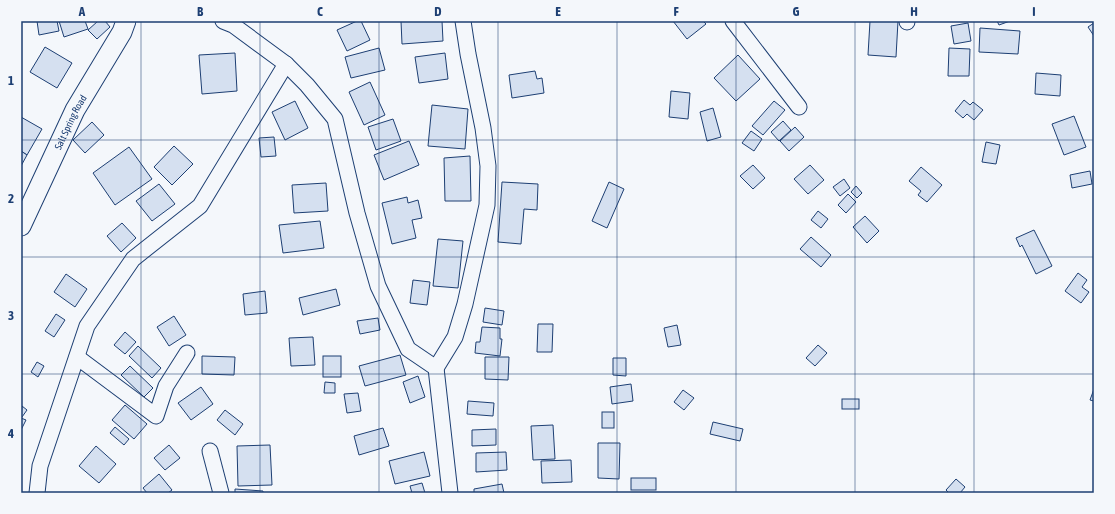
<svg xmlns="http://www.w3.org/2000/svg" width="1115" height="514" font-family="'Asap Condensed',sans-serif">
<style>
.building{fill:#d5e0f0;stroke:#1d3f73}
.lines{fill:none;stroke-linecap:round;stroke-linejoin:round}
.minor-casing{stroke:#1d3f73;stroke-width:17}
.tertiary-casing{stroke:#1d3f73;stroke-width:21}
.minor{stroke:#f4f7fb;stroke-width:15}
.tertiary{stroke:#f4f7fb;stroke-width:19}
.grid{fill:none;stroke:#1d3f73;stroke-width:1;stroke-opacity:0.55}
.labels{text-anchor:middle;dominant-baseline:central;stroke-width:3;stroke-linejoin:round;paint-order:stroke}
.street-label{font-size:10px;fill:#1d3f73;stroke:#f4f7fb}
.neatline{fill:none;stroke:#1d3f73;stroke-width:1.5}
.grid-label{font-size:13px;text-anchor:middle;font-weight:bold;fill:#1d3f73}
</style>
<rect width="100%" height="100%" fill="#f4f7fb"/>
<!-- building -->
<g class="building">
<polygon points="37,21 57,21 59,31 39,35"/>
<polygon points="59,21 85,21 88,29 64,37"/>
<polygon points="98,21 105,21 110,27 97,39 88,30"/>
<polygon points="357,21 361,21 370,40 347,51 337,30"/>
<polygon points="401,21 442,21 443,41 402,44"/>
<polygon points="673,21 703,21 706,24 687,39"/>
<polygon points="870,21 898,21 896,57 868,55"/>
<polygon points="997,21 1010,21 999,25"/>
<polygon points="968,23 971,41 954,44 951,26"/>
<polygon points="1094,23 1094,36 1088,27"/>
<polygon points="980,28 1020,31 1018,54 979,52"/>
<polygon points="45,47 72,63 57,88 30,72"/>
<polygon points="379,48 385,70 351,78 345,57"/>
<polygon points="949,48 970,49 969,76 948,76"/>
<polygon points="235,53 237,91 202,94 199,55"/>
<polygon points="445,53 448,79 419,83 415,57"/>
<polygon points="738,55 760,79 736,101 714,78"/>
<polygon points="535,71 537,79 542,78 544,93 512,98 509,75"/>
<polygon points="1036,73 1061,75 1060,96 1035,94"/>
<polygon points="370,82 385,115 364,125 349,92"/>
<polygon points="671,91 690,93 688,119 669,117"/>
<polygon points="964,100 970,105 973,102 983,110 974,120 967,114 963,118 955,111"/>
<polygon points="295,101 308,128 285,140 272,112"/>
<polygon points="774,101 785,110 763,135 752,126"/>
<polygon points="432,105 468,109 465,149 428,146"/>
<polygon points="713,108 721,137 707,141 700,112"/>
<polygon points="1074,116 1086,147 1064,155 1052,124"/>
<polygon points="21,117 42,129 27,155 21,151"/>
<polygon points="393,119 401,141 376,150 368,127"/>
<polygon points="783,121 791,130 779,141 771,132"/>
<polygon points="92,122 104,135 85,153 73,140"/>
<polygon points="795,127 804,137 789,151 780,141"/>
<polygon points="751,131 762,139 754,151 742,143"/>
<polygon points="274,137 276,156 261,157 259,138"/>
<polygon points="409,141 419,165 384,180 374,155"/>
<polygon points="986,142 1000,145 996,164 982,162"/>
<polygon points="174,146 193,164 172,185 154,167"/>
<polygon points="129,147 152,179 115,205 93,173"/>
<polygon points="21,151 27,155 21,166"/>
<polygon points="470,156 471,201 445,201 444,158"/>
<polygon points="753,165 765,178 753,189 740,176"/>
<polygon points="810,165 824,180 808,194 794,179"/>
<polygon points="921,167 942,185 927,202 918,195 921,191 909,181"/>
<polygon points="1090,171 1092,184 1072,188 1070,175"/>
<polygon points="844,179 850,188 840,196 833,187"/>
<polygon points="502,182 538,184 537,210 524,209 521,244 498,242"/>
<polygon points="609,182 624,189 607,228 592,221"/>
<polygon points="326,183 328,211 294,213 292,185"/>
<polygon points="159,184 175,204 152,221 136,201"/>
<polygon points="856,186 862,193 857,198 851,192"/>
<polygon points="848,194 856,202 846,213 838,205"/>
<polygon points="407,197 408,203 418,200 422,218 412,220 416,238 392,244 382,203"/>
<polygon points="818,211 828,219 821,228 811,220"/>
<polygon points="865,216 879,231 867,243 853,227"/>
<polygon points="320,221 324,248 283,253 279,225"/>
<polygon points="122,223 136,238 121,252 107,236"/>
<polygon points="1034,230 1052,266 1036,274 1022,245 1020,247 1016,238"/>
<polygon points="811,237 831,255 821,267 800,249"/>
<polygon points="438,239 463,241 458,288 433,286"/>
<polygon points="1078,273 1087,280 1082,287 1089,292 1081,303 1065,291"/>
<polygon points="66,274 87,289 75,307 54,292"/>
<polygon points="413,280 430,282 427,305 410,303"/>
<polygon points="336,289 340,305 303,315 299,298"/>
<polygon points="265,291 267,313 245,315 243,294"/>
<polygon points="485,308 504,311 502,325 483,322"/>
<polygon points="56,314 65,320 54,337 45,331"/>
<polygon points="174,316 186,335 169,346 157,327"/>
<polygon points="378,318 380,330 360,334 357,321"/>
<polygon points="538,324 553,324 552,352 537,352"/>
<polygon points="677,325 681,345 668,347 664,328"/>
<polygon points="482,327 500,328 500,339 502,339 500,356 475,353 476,342 480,342"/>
<polygon points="125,332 136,342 125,354 114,345"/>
<polygon points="313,337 315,365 291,366 289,338"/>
<polygon points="818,345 827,353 815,366 806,358"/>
<polygon points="138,346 161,368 152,378 129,356"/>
<polygon points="400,355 406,375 365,386 359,366"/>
<polygon points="202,356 235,357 234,375 202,374"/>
<rect x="323" y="356" width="18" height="21"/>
<polygon points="485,357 509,357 508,380 485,379"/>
<polygon points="613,358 626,358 626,376 613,375"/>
<polygon points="37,362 44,366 38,377 31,372"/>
<polygon points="130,366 153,388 144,397 121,375"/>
<polygon points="418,376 425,397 410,403 403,382"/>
<polygon points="325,382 335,383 335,393 324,393"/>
<polygon points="631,384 633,401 612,404 610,387"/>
<polygon points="201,387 213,404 191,420 178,403"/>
<polygon points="1094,389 1094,401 1090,400"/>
<polygon points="683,390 694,398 684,410 674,402"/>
<polygon points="358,393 361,411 347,413 344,394"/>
<rect x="842" y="399" width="17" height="10"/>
<polygon points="468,401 494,403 493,416 467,414"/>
<polygon points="125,405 147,424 134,439 112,420"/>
<polygon points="22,406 27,410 22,417 21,416"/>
<polygon points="225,410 243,424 235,435 217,420"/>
<rect x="602" y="412" width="12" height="16"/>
<polygon points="21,418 26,420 21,430"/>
<polygon points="713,422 743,429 740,441 710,434"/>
<polygon points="553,425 555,459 533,460 531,426"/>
<polygon points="115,427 129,439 124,445 110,433"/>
<polygon points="383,428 389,446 359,455 354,436"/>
<polygon points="496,429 496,445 472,446 472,430"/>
<polygon points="598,443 620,443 619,479 598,478"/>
<polygon points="169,445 180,458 165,470 154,458"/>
<polygon points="270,445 272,485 238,486 237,446"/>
<polygon points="96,446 116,464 99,483 79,466"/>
<polygon points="424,452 430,476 395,484 389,461"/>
<polygon points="506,452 507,470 476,472 476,453"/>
<polygon points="571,460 572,482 542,483 541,461"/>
<polygon points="159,474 172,490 168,493 147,493 143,488"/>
<rect x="631" y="478" width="25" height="12"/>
<polygon points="956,479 965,487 960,493 949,493 946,490"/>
<polygon points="422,483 425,493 412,493 410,486"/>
<polygon points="502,484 504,493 474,493 474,489"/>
<polygon points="235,489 263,491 263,493 235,493"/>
</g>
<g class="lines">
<defs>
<g id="minor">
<polyline points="223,21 233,25 286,64 307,85 335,119 357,213 378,286 408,349 436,368 450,493"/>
<polyline points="733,21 799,107"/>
<polyline points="907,21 907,22"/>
<polyline points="77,357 156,416 166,386 187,353"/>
<polyline points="436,368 455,337 465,304 487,205 488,166 483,128 468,54 463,21"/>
<polyline points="210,451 221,493"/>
<polyline points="37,493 40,466 87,326 133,259 200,206 286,64"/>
</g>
<g id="tertiary">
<path id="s1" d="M21,226L75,110L122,32L126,21"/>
</g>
</defs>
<!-- minor casing -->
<use href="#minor" class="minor-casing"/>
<!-- tertiary casing -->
<use href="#tertiary" class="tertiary-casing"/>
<!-- minor -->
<use href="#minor" class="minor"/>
<!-- tertiary -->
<use href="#tertiary" class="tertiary"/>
</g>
<!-- grid -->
<path class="grid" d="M141,21V493M260,21V493M379,21V493M498,21V493M617,21V493M736,21V493M855,21V493M974,21V493M21,140H1094M21,257H1094M21,374H1094"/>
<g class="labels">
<!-- street labels -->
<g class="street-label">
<text stroke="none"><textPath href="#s1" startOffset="115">Salt Spring Road</textPath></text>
</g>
</g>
<!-- border -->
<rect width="1115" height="514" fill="none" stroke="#f4f7fb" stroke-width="44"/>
<rect x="22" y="22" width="1071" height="470" class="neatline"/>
<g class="grid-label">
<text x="82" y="16">A</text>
<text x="200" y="16">B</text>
<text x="320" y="16">C</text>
<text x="438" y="16">D</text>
<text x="558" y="16">E</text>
<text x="676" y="16">F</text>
<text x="796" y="16">G</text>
<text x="914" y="16">H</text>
<text x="1034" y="16">I</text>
<text x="11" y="85">1</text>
<text x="11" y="203">2</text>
<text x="11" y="320">3</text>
<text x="11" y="438">4</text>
</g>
</svg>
